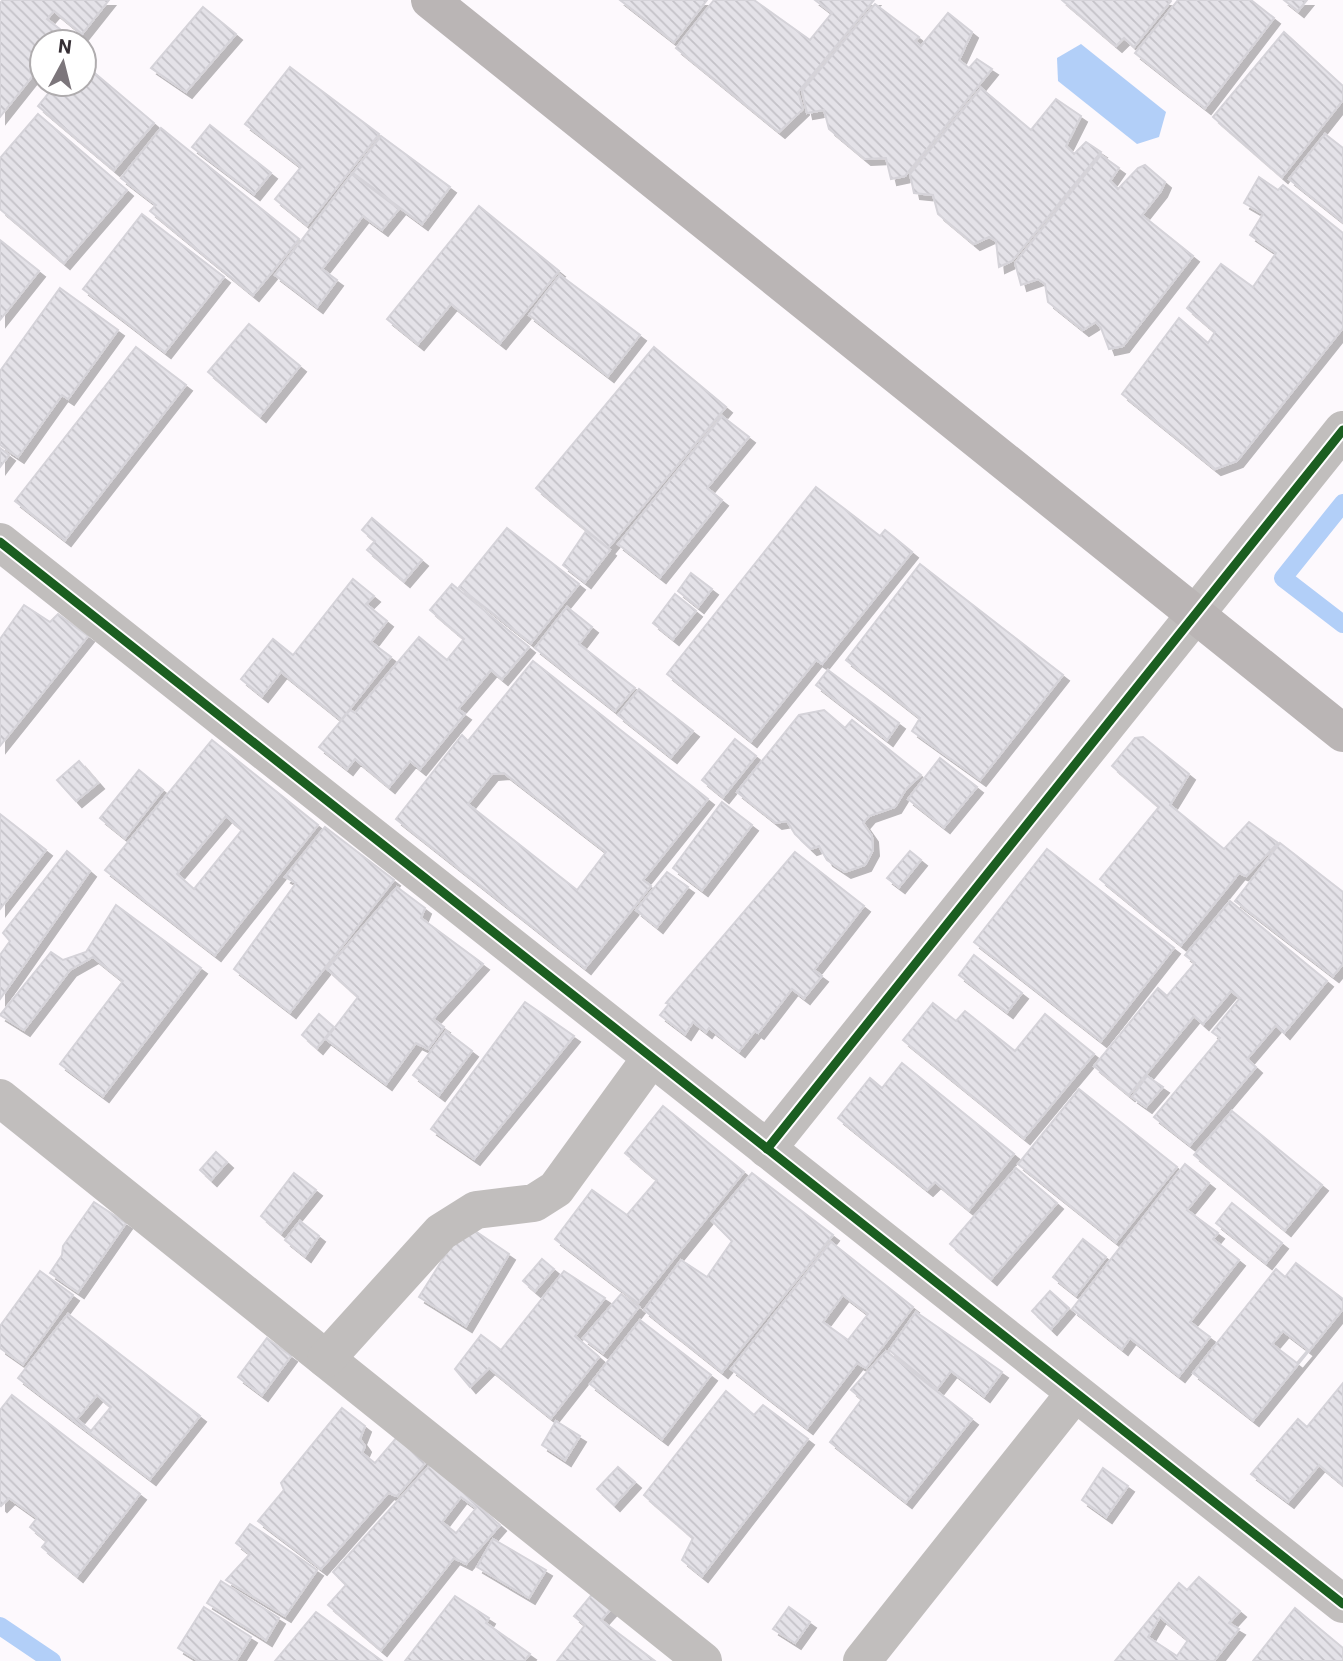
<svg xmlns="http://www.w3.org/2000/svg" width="1343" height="1661" font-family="Roboto,sans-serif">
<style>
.water{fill:#b2cff8}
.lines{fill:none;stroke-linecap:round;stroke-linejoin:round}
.stream{stroke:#b2cff8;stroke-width:18}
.building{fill:url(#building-back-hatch);stroke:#d5d3d9;stroke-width:2;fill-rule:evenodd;filter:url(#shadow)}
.street{stroke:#c1bebd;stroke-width:38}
.primary{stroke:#bab5b5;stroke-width:38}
.cycleway-casing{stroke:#fff;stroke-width:13}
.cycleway{stroke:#1b5e20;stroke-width:9}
</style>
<defs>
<pattern id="building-back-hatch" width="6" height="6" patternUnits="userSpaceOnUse" patternTransform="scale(1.75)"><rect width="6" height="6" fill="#e4e2e8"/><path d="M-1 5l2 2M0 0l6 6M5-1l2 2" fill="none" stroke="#c4c2c8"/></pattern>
<filter id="shadow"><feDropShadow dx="6" dy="6" stdDeviation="0" flood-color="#0004"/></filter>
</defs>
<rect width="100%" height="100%" fill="#fdf9fd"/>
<!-- water -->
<polygon class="water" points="1081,44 1166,112 1159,137 1137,144 1058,81 1057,58"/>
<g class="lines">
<!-- stream -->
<g class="stream">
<polyline points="1343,503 1283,578 1343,624"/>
<polyline points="0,1626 52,1661"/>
</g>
</g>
<!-- building -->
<g class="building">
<polygon points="3,0 109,0 82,34 54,11 47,19 66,34 59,42 42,42 42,64 0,117 0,3"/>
<polygon points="620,0 707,0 674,42"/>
<polygon points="714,0 754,0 810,40 832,13 815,0 874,0 798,92 803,109 779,132 676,48"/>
<polygon points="1062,0 1170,0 1171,1 1134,47 1124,38 1116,46"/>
<polygon points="1178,0 1251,0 1274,18 1205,108 1135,53"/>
<polygon points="1284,0 1307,0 1298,11"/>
<polygon points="875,4 919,37 915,41 921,46 948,13 972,32 959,60 969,68 977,59 992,69 905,176 891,179 886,158 865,159 829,129 824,110 807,113 802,91"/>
<polygon points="203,7 236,34 186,92 151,68"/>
<polygon points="1284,32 1343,86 1343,100 1282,177 1213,117"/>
<polygon points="84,64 154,123 114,170 38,106 56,84 84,84"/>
<polygon points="290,67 379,134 307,225 275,199 301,167 245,124"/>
<polygon points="981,88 1031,130 1056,99 1081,116 1066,146 1074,154 1086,142 1101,152 1012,261 999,267 996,241 989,237 974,244 938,214 933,195 914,193 910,174"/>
<polygon points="38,114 127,190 64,263 0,209 0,158"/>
<polygon points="210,125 271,173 254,194 192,147"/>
<polygon points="161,128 299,239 253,295 150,211 156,205 121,178"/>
<polygon points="1325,134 1343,148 1343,222 1289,179"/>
<polygon points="381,136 450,187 422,224 353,173"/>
<polygon points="1101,155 1119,168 1110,181 1118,189 1138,168 1145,165 1165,182 1161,191 1142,215 1193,256 1123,346 1109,349 1101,328 1096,322 1083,330 1048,302 1045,284 1038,279 1021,285 1015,263"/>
<polygon points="352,174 399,209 382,230 363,216 322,269 337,280 317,307 275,275"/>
<polygon points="1259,177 1278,190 1283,185 1343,233 1343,328 1237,461 1215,469 1122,394 1179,318 1208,343 1215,332 1187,308 1221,264 1253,287 1276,253 1250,235 1263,214 1244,203"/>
<polygon points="479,206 559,271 500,343 451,304 418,344 387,319"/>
<polygon points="142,214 224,277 165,352 83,289"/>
<polygon points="0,240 39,271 0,320"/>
<polygon points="560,275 640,335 608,376 529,315"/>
<polygon points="60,288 118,330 68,399 62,395 18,457 0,445 0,371"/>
<polygon points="249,324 300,366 260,416 208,372"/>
<polygon points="136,347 186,385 65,540 15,501"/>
<polygon points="654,347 726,407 608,548 536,488"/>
<polygon points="722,416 749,437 707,488 722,500 660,577 618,544"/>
<polygon points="0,448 9,455 0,467"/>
<polygon points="816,487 880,536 885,530 912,552 822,664 816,660 751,741 667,674"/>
<polygon points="372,518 422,560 404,581 367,550 375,541 362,530"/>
<polygon points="507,528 579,584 531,643 459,587"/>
<polygon points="586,531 610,550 585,582 563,565"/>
<polygon points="920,564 1063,675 980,780 912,731 920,718 846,660"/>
<polygon points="691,573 712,589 698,607 678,591"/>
<polygon points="353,579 374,596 366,604 387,621 371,642 391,657 341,720 281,672 262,696 241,679 273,639 293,655"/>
<polygon points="452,584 529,647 502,679 491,670 458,709 465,714 420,769 410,761 389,787 355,759 347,769 319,747 350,710 355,713 419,637 447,660 464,639 430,610"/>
<polygon points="675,594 696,611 673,639 653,623"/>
<polygon points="24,605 50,622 58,614 88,636 0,746 0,639"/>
<polygon points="567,607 592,627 579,644 635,688 615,711 535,648"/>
<path d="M533,661L708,799L643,880L651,886L585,968L396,819L462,735L468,741ZM504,773L606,852L577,890L468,804L492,774Z"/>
<polygon points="828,670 899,723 887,740 816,685"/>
<polygon points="639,689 693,731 671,757 618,715"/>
<polygon points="824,710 845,728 852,720 921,775 906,789 895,807 869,816 863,823 872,836 873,850 865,865 845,872 827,860 819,846 811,849 795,834 787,821 776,823 737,792 799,715"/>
<polygon points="1143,737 1189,774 1170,805 1224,849 1249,822 1278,843 1246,876 1239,873 1181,945 1100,879 1159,807 1112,766 1135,738"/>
<polygon points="735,739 756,756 723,797 702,780"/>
<path d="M212,740L318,825L215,955L105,870ZM226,816L242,830L194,889L177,874Z"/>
<polygon points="940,758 977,787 944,827 908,799"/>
<polygon points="79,761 98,783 76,801 57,780"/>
<polygon points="139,770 163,790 125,838 100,818"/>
<polygon points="722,802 752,825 702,890 673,868"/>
<polygon points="0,814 46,850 0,909"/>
<polygon points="325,827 394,880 290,1012 234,969 296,883 285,877"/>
<polygon points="1280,843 1343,892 1343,964 1333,976 1235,901"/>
<polygon points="1047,849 1174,948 1101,1041 974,942"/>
<polygon points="67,851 90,871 0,999 0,955 10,941 3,933"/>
<polygon points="910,851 921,860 899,887 887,878"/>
<polygon points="795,852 864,906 814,970 822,976 804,998 792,989 758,1033 755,1031 739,1051 709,1028 706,1032 693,1022 685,1034 660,1015 669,1004 666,1003"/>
<polygon points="667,872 688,887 657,927 636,910"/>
<polygon points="397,887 425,908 421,918 483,964 433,1019 444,1027 428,1049 416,1043 386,1084 326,1039 358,997 327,969"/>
<polygon points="1230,901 1327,981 1284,1033 1276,1025 1247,1059 1256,1067 1190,1145 1154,1117 1220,1038 1212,1032 1240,998 1231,991 1203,1024 1194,1016 1129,1095 1094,1066 1158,988 1167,996 1195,963 1185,955"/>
<polygon points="116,905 201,968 103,1096 60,1064 123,981 93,957 70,970 24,1030 0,1015 51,952 63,960 86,952"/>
<polygon points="974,955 1022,993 1007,1012 959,975"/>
<polygon points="525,1002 574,1036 474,1159 431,1129"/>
<polygon points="933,1003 956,1021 965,1011 1015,1051 1045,1014 1094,1054 1024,1138 903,1040"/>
<polygon points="319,1014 334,1027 317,1048 302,1035"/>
<polygon points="446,1031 472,1051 439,1095 413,1075"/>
<polygon points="902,1063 1014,1154 969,1210 935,1182 927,1190 838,1118 870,1078 882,1088"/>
<polygon points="1147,1076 1163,1087 1146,1107 1132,1097"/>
<polygon points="1079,1089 1177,1167 1116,1242 1018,1164"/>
<polygon points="663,1106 744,1172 638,1303 555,1239 592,1190 627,1215 657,1180 625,1153"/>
<polygon points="1232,1111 1322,1185 1285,1230 1194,1155"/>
<polygon points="216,1152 227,1162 211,1180 200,1170"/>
<polygon points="1185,1164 1209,1183 1187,1210 1218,1233 1213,1239 1239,1260 1190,1322 1210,1337 1179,1376 1130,1338 1122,1349 1072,1309"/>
<polygon points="1016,1168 1057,1203 991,1279 950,1244"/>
<polygon points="294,1173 316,1190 281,1233 261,1216"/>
<polygon points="752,1173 833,1235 722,1372 644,1310 681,1260 707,1277 732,1241 712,1221"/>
<polygon points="94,1202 126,1223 78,1292 50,1273 62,1255 63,1246"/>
<polygon points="1232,1203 1282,1243 1266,1263 1216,1223"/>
<polygon points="300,1221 319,1236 305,1256 285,1240"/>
<polygon points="465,1224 509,1254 466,1326 419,1297"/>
<polygon points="1083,1239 1106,1257 1076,1295 1053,1277"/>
<path d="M831,1242L913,1307L866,1368L857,1363L807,1428L731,1369ZM843,1295L868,1314L848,1340L823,1322Z"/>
<polygon points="542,1259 554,1269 535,1291 523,1281"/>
<path d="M1296,1263L1343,1299V1309L1253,1420L1193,1373L1276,1269L1285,1277ZM1283,1331L1308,1350L1297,1363L1272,1344Z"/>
<polygon points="40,1271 73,1295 23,1364 0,1348 0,1326"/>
<polygon points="564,1271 605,1298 575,1336 599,1357 551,1418 489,1368 470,1387 455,1369 481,1335 501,1350"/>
<polygon points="1050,1291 1069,1308 1051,1329 1032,1311"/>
<polygon points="621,1294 639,1307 603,1353 583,1338"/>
<polygon points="916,1312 1002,1372 984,1396 951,1371 937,1389 889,1350"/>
<path d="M68,1314L200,1416L150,1479L18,1378ZM97,1395L111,1407L91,1431L77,1419Z"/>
<polygon points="640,1320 711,1375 662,1439 590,1384"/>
<polygon points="267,1338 291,1356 262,1395 238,1377"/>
<polygon points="886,1351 972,1419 906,1502 830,1442 862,1399 851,1390"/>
<polygon points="1343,1383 1343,1485 1319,1465 1288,1502 1251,1474 1298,1419 1307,1427"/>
<polygon points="726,1391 754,1415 763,1405 808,1439 702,1576 682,1560 693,1538 644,1495"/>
<polygon points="12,1395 140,1494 77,1576 42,1547 47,1541 30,1527 37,1518 9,1498 1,1506 0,1505 0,1410"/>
<polygon points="342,1408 365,1426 360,1439 365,1446 362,1453 375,1463 398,1436 428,1460 397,1496 388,1493 321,1569 258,1521 284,1490 281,1483"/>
<polygon points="556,1421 580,1436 565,1460 542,1445"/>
<path d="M431,1464L500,1525L466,1564L454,1558L381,1650L328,1605L346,1585L333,1572ZM461,1497L476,1508L456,1533L442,1522Z"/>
<polygon points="618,1467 635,1482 614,1505 597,1489"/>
<polygon points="1103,1468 1128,1486 1106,1517 1082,1500"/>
<polygon points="250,1524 317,1570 285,1616 226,1580 250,1554 236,1543"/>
<polygon points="493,1539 546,1570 529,1598 477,1567"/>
<path d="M1199,1577L1240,1611L1229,1623L1239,1629L1214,1661H1115L1179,1583L1187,1590ZM1160,1617L1188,1640L1177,1656L1148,1637Z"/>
<polygon points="221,1581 279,1618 266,1640 207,1603"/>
<polygon points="594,1592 612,1608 601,1620 655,1661 557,1661 585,1625 574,1616"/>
<polygon points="455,1596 489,1618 486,1623 530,1654 524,1661 405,1661"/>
<polygon points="204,1607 251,1637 236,1661 199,1661 178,1648"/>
<polygon points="789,1607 810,1622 795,1643 773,1629"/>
<polygon points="1295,1608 1343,1648 1343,1661 1253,1661"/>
<polygon points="316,1612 382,1661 275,1661"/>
</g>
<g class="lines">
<!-- street -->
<g class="street">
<polyline points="0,542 1343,1604"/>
<polyline points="0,1098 703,1661"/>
<polyline points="767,1149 1343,430"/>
<polyline points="326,1359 441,1232 476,1210 534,1203 556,1189 651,1058"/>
<polyline points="862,1661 1075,1393"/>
</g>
<!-- primary -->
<polyline class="primary" points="430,0 1343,733"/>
<defs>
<g id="cycleway">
<polyline points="0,542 1343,1604"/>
<polyline points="767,1149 1343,430"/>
</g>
</defs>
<!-- cycleway casing -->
<use href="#cycleway" class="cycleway-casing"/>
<!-- cycleway -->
<use href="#cycleway" class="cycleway"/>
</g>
<!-- north arrow -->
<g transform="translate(63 63) rotate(7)"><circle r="33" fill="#ffffff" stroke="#afacae" stroke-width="2"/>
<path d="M0-5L12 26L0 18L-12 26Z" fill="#7c767b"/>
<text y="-10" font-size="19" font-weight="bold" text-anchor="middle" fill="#362f35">N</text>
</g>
</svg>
